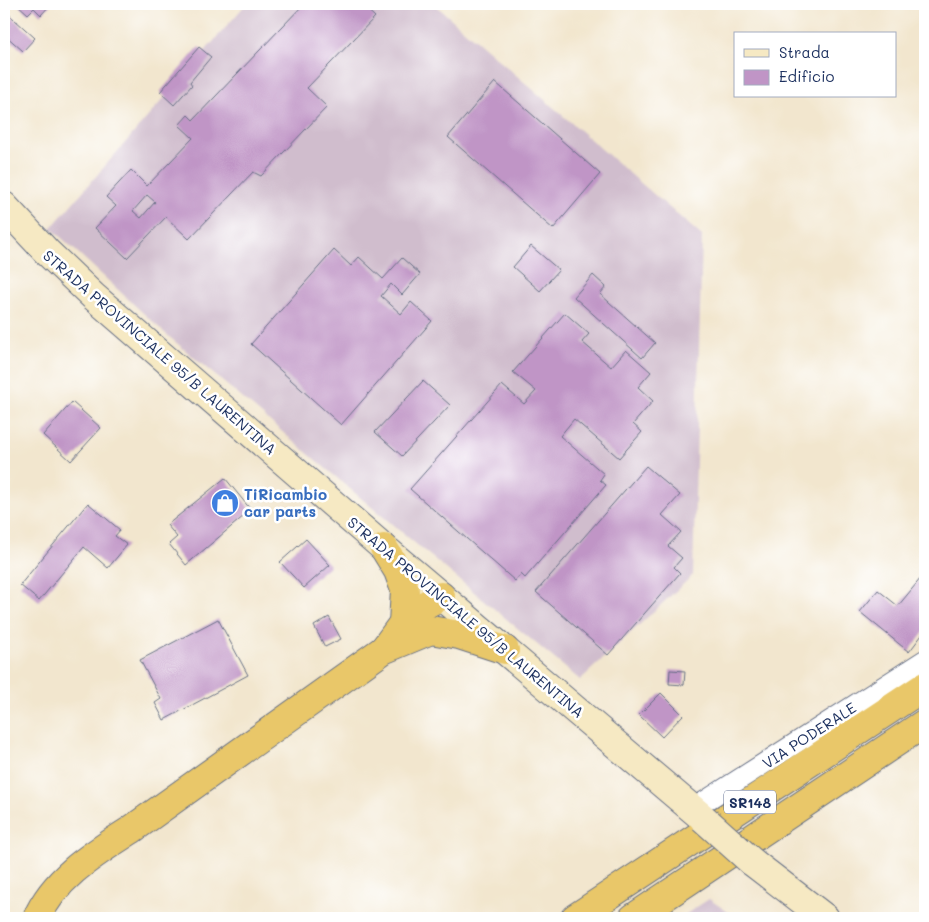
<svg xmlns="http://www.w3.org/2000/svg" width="929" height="922" font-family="Mali,sans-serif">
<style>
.industrial{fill:#d0bdcd}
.building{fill:#c095c6;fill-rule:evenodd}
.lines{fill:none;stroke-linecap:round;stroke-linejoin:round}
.minor-casing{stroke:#666f85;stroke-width:22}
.secondary-casing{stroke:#666f85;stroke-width:30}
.trunk-casing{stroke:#666f85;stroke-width:30}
.minor{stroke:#fff;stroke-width:20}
.secondary{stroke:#f6e9c3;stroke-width:28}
.trunk{stroke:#e9c769;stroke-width:28}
.secondary-bridge-casing{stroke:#666f85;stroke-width:30;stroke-linecap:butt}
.secondary-bridge{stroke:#f6e9c3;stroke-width:28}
.labels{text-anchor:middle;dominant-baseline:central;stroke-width:5;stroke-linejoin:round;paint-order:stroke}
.shield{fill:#fff;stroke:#5f6d8e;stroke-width:1}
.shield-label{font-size:14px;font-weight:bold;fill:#1b2f5e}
.street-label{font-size:15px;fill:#1b2f5e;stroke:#fff}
.shop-label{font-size:15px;font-weight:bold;fill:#366cbe;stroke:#fff;text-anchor:start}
</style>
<rect width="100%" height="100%" fill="#fff"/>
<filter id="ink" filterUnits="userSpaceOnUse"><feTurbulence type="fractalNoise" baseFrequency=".02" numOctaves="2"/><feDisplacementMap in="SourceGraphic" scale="10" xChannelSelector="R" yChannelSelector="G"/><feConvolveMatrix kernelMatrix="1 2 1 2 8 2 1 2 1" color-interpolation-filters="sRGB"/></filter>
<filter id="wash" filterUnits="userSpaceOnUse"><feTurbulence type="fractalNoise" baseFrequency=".0096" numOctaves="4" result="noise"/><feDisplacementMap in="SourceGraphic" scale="20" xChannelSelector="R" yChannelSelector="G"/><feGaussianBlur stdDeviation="1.12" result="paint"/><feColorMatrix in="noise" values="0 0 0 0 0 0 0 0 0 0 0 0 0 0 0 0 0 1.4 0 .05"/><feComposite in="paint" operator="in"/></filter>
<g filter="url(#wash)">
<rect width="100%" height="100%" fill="#f2e6ce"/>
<!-- industrial -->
<g class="industrial">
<polygon points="246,4 434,4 702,236 693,575 580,680 381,515 166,334 51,228"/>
<polygon points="709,899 737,918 680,918"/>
</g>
<g id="blocks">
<!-- building -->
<g class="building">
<polygon points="17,4 51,4 41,15 34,8 28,14"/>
<path d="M304,4H361L375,17L307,88L327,107L261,176L253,172L189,239L166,217L127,258L95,228L116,206L106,197L131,170L147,186L193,138L179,125L188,115L193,120ZM147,195L155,202L141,218L133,211Z"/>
<polygon points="4,10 35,38 23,51 4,34"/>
<polygon points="199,47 211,57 190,82 192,85 174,105 160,92"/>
<polygon points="495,82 600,174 553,229 448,137"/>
<polygon points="531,246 559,270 540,291 513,267"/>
<polygon points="334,250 351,266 359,257 383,279 402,258 420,274 402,295 391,284 381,296 401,314 411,302 432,321 341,425 251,344"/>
<polygon points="593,275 606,287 600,294 655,343 642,358 574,297"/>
<polygon points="565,313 589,334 582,342 611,367 626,350 651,372 638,387 653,401 633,424 642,432 619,458 574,419 560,436 604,474 600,480 606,485 525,578 521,574 515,581 410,489 502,385 524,404 536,391 513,372"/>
<polygon points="423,381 450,405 402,456 375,432"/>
<polygon points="72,402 101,428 71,461 43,435"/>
<polygon points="646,466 680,495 662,515 681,532 668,546 682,558 674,567 680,573 608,655 536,592"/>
<polygon points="225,478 251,510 186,565 169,544 177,537 167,525"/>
<polygon points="88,503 120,530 115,536 127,545 108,568 84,547 39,601 20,585"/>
<polygon points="306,539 330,565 304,588 280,562"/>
<polygon points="921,578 925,581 925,631 909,652 860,612 878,590 898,606"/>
<polygon points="329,617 341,639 325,647 314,626"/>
<polygon points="218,619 248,675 164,720 155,703 161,699 140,660"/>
<polygon points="670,670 685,671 684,685 669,684"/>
<polygon points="661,693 683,715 662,737 639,715"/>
</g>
</g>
</g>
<g filter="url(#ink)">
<use href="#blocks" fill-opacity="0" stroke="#666f85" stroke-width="1"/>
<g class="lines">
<defs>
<polyline id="minor" points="693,809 925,660"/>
<g id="secondary">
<polyline points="4,206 47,252 93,296 384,548 703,818"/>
<polyline points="751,861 825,918"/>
</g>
<g id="trunk">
<polyline points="384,548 398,571 405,590 403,623"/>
<polyline points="384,649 403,623 423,606 441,596"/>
<path d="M37,918C55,877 94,854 131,830L383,650L431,630L459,635L505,650"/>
<polyline points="575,918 925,686"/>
<polyline points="633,918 925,723"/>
</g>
</defs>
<!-- minor casing -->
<use href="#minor" class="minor-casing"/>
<!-- secondary casing -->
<use href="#secondary" class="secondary-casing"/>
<!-- trunk casing -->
<use href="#trunk" class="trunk-casing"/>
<!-- minor -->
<use href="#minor" class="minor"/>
<!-- secondary -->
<use href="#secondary" class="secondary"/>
<!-- trunk -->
<use href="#trunk" class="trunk"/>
<defs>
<polyline id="secondary-bridge" points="703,818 751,861"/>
</defs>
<!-- secondary-bridge casing -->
<use href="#secondary-bridge" class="secondary-bridge-casing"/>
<!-- secondary-bridge -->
<use href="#secondary-bridge" class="secondary-bridge"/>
</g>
</g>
<!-- icons -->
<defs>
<symbol id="shop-disc" viewBox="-11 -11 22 22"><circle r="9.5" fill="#3f7fe0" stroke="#fff"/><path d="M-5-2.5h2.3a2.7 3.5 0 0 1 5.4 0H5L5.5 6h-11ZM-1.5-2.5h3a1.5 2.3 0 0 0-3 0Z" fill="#fff"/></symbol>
</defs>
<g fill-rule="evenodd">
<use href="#shop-disc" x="209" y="487" width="32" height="32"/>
</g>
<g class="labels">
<!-- shield labels -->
<rect class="shield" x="724" y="790.5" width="52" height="23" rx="4"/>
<g class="shield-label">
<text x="750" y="802">SR148</text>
</g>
<!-- street labels -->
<g class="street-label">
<text transform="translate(160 352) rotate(41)">STRADA PROVINCIALE 95/B LAURENTINA</text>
<text transform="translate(466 617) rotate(40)">STRADA PROVINCIALE 95/B LAURENTINA</text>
<text transform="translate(809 735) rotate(-33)">VIA PODERALE</text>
</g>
<!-- shop labels -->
<g class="shop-label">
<text x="244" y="494">TiRicambio<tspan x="244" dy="17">car parts</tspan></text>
</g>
</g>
<!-- margin -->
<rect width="929" height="922" fill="none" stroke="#fff" stroke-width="20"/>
<!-- legend -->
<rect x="734" y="32" width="162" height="65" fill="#ffffff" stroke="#a4acbf"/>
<rect x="744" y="49" width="25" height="8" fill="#f6e9c3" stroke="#a4acbf"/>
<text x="779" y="58" font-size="15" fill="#1b2f5e">Strada</text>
<rect x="744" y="70" width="25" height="15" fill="#c095c6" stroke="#a4acbf"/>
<text x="779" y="82" font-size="15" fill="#1b2f5e">Edificio</text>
</svg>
